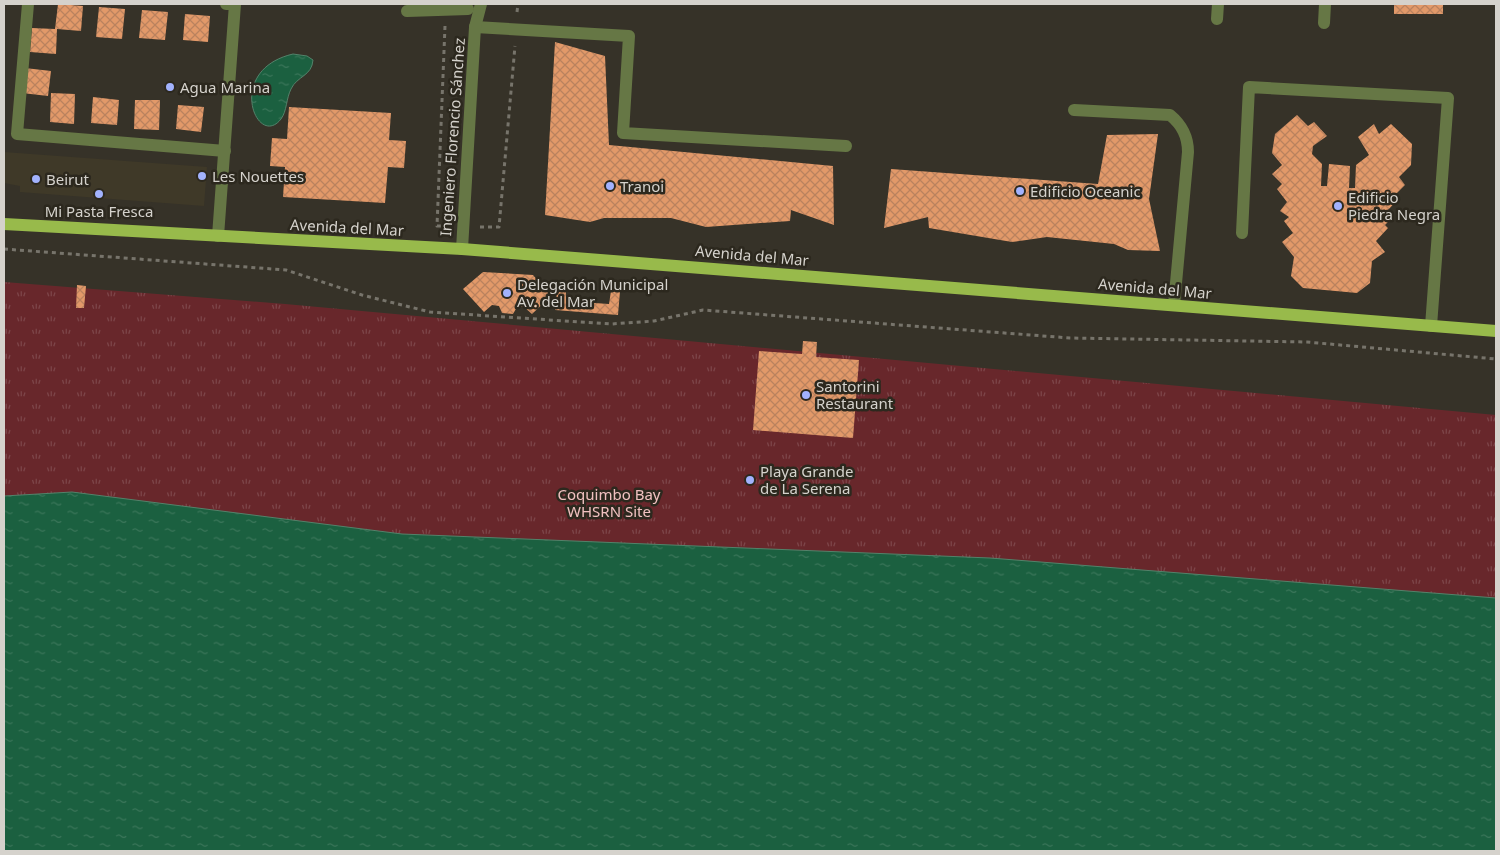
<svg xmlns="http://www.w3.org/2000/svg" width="1500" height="855" font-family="'Noto Sans',sans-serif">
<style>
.built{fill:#3f3928}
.park{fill:url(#park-tufts)}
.water{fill:url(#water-ripples);stroke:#53826a}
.building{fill:url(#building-cross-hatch)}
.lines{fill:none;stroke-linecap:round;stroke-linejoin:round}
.path{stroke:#77746b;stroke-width:3;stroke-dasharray:4 4;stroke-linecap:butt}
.minor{stroke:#667745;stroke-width:12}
.major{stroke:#98ba4b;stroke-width:12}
.poi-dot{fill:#a2b2fd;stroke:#2c281e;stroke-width:2}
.labels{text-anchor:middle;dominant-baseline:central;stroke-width:5;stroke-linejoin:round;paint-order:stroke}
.poi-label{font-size:15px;fill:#d5d2cc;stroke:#2c281e;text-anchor:start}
.street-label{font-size:15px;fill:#d5d2cc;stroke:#2c281e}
.park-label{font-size:15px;fill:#f1c1c0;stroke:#2c281e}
</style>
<defs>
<pattern id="park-tufts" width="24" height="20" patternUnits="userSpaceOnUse" patternTransform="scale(1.25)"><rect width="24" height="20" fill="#68272b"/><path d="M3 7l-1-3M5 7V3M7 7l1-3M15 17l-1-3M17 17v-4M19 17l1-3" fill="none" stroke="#7d4549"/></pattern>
<pattern id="water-ripples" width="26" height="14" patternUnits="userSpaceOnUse" patternTransform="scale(1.25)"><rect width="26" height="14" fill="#1b6040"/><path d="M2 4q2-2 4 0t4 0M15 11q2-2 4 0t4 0" fill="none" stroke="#3b765a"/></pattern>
<pattern id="building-cross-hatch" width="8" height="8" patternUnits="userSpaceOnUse" patternTransform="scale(1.25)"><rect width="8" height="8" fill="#e29969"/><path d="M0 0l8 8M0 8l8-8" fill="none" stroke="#ba825e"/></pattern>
</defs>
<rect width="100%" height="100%" fill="#363228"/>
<!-- built -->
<polygon class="built" points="4,152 207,167 204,206 20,192 20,186 4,183"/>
<!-- park -->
<polygon class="park" points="4,282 285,304 1496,415 1496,747 4,637"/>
<!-- water -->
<g class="water">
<path d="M293,54L307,56L313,60C312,76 297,76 291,89C286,99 287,111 281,119C257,150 224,70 293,54Z"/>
<polygon points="72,492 402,534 990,558 1496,598 1496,851 4,851 4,496"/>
</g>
<!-- building -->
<g class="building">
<polygon points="58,4 83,6 81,31 57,29 56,54 30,52 32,28 55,29"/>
<rect x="1394" y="4" width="49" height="10"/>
<polygon points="99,7 125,9 122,39 96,37"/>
<polygon points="142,10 168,12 165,40 139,38"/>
<polygon points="185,14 210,16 208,42 183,40"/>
<polygon points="555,42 605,56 609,145 833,166 834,225 791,210 790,221 706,227 671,218 604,218 590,222 545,215"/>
<polygon points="25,68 51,71 48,96 22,93"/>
<polygon points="51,93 75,94 74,124 50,122"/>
<polygon points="93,97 119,100 117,125 91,123"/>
<polygon points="135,100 160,100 159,130 134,129"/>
<polygon points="178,105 204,107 201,132 176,129"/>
<polygon points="289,107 391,113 389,140 406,141 404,168 388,167 385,203 283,197 285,167 270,166 272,138 287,139"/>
<polygon points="1297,115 1308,126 1314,122 1327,136 1313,146 1312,154 1322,164 1321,186 1327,186 1329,164 1350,166 1349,188 1355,188 1356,165 1369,155 1358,137 1374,124 1379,134 1391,124 1412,144 1411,165 1399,177 1405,185 1396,194 1399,198 1388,210 1394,216 1385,225 1388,228 1376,241 1385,252 1372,261 1370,283 1357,293 1303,288 1291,276 1294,257 1282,242 1293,233 1284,221 1289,217 1280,211 1287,202 1277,189 1282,184 1272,174 1282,165 1272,153 1275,134"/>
<polygon points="1158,134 1149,199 1160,251 1128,250 1114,244 1047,237 1012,242 929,228 928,217 884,228 891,169 1098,184 1107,135"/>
<polygon points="483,272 533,275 551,296 532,314 524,307 517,307 513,314 502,313 499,306 492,305 484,312 463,289"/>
<polygon points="77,285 86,286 84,308 76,308"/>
<polygon points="557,286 566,287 566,301 609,304 611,291 620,291 618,315 555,310"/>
<polygon points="803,341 817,342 816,357 859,360 853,438 753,430 759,351 802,354"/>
</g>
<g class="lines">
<!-- path -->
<g class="path">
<polyline points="517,12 518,4"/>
<polyline points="445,26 437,226 446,226"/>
<polyline points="480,227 499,227 515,46"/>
<polyline points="4,249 286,270 362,295 430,312 611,324 654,321 703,310 1070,338 1307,342 1496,359"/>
</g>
<!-- minor -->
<g class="minor">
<polyline points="28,4 17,134 225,151"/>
<polyline points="407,11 468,9"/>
<polyline points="1217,19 1218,4"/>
<polyline points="1324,23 1325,4"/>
<polyline points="475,27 629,36 623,133 846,146"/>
<path d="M1074,110L1170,115C1182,125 1188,136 1188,152L1174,305"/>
<polyline points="1242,233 1249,87 1448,98 1431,326"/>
<polyline points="218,236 235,4 226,4"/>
<polyline points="462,249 475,27 481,4"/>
</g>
<!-- major -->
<polyline class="major" points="4,224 462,249 1496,331"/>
</g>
<!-- markers -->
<g class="poi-dot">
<circle cx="170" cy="87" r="5"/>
<circle cx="202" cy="176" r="5"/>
<circle cx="36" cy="179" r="5"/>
<circle cx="610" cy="186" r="5"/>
<circle cx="1020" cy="191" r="5"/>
<circle cx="99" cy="194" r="5"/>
<circle cx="1338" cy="206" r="5"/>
<circle cx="507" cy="293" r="5"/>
<circle cx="806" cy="395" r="5"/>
<circle cx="750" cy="480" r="5"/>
</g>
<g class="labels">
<!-- poi labels -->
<g class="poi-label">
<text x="180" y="87">Agua Marina</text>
<text x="212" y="176">Les Nouettes</text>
<text x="46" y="179">Beirut</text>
<text x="620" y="186">Tranoi</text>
<text x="1030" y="191">Edificio Oceanic</text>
<text x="1348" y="197">Edificio<tspan x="1348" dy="17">Piedra Negra</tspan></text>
<text x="99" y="211" text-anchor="middle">Mi Pasta Fresca</text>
<text x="517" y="284">Delegación Municipal<tspan x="517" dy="17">Av. del Mar</tspan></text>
<text x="816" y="386">Santorini<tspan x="816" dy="17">Restaurant</tspan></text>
<text x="760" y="471">Playa Grande<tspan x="760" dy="17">de La Serena</tspan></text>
</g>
<!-- street labels -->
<g class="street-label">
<text transform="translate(452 137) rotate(-86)">Ingeniero Florencio Sánchez</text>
<text transform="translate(347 227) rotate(3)">Avenida del Mar</text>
<text transform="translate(752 255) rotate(5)">Avenida del Mar</text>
<text transform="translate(1155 288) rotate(5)">Avenida del Mar</text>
</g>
<!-- park labels -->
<g class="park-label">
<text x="609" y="494">Coquimbo Bay<tspan x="609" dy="17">WHSRN Site</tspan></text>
</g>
</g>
<!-- border -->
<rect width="1500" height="855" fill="none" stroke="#d5d2cc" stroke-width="10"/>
</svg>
